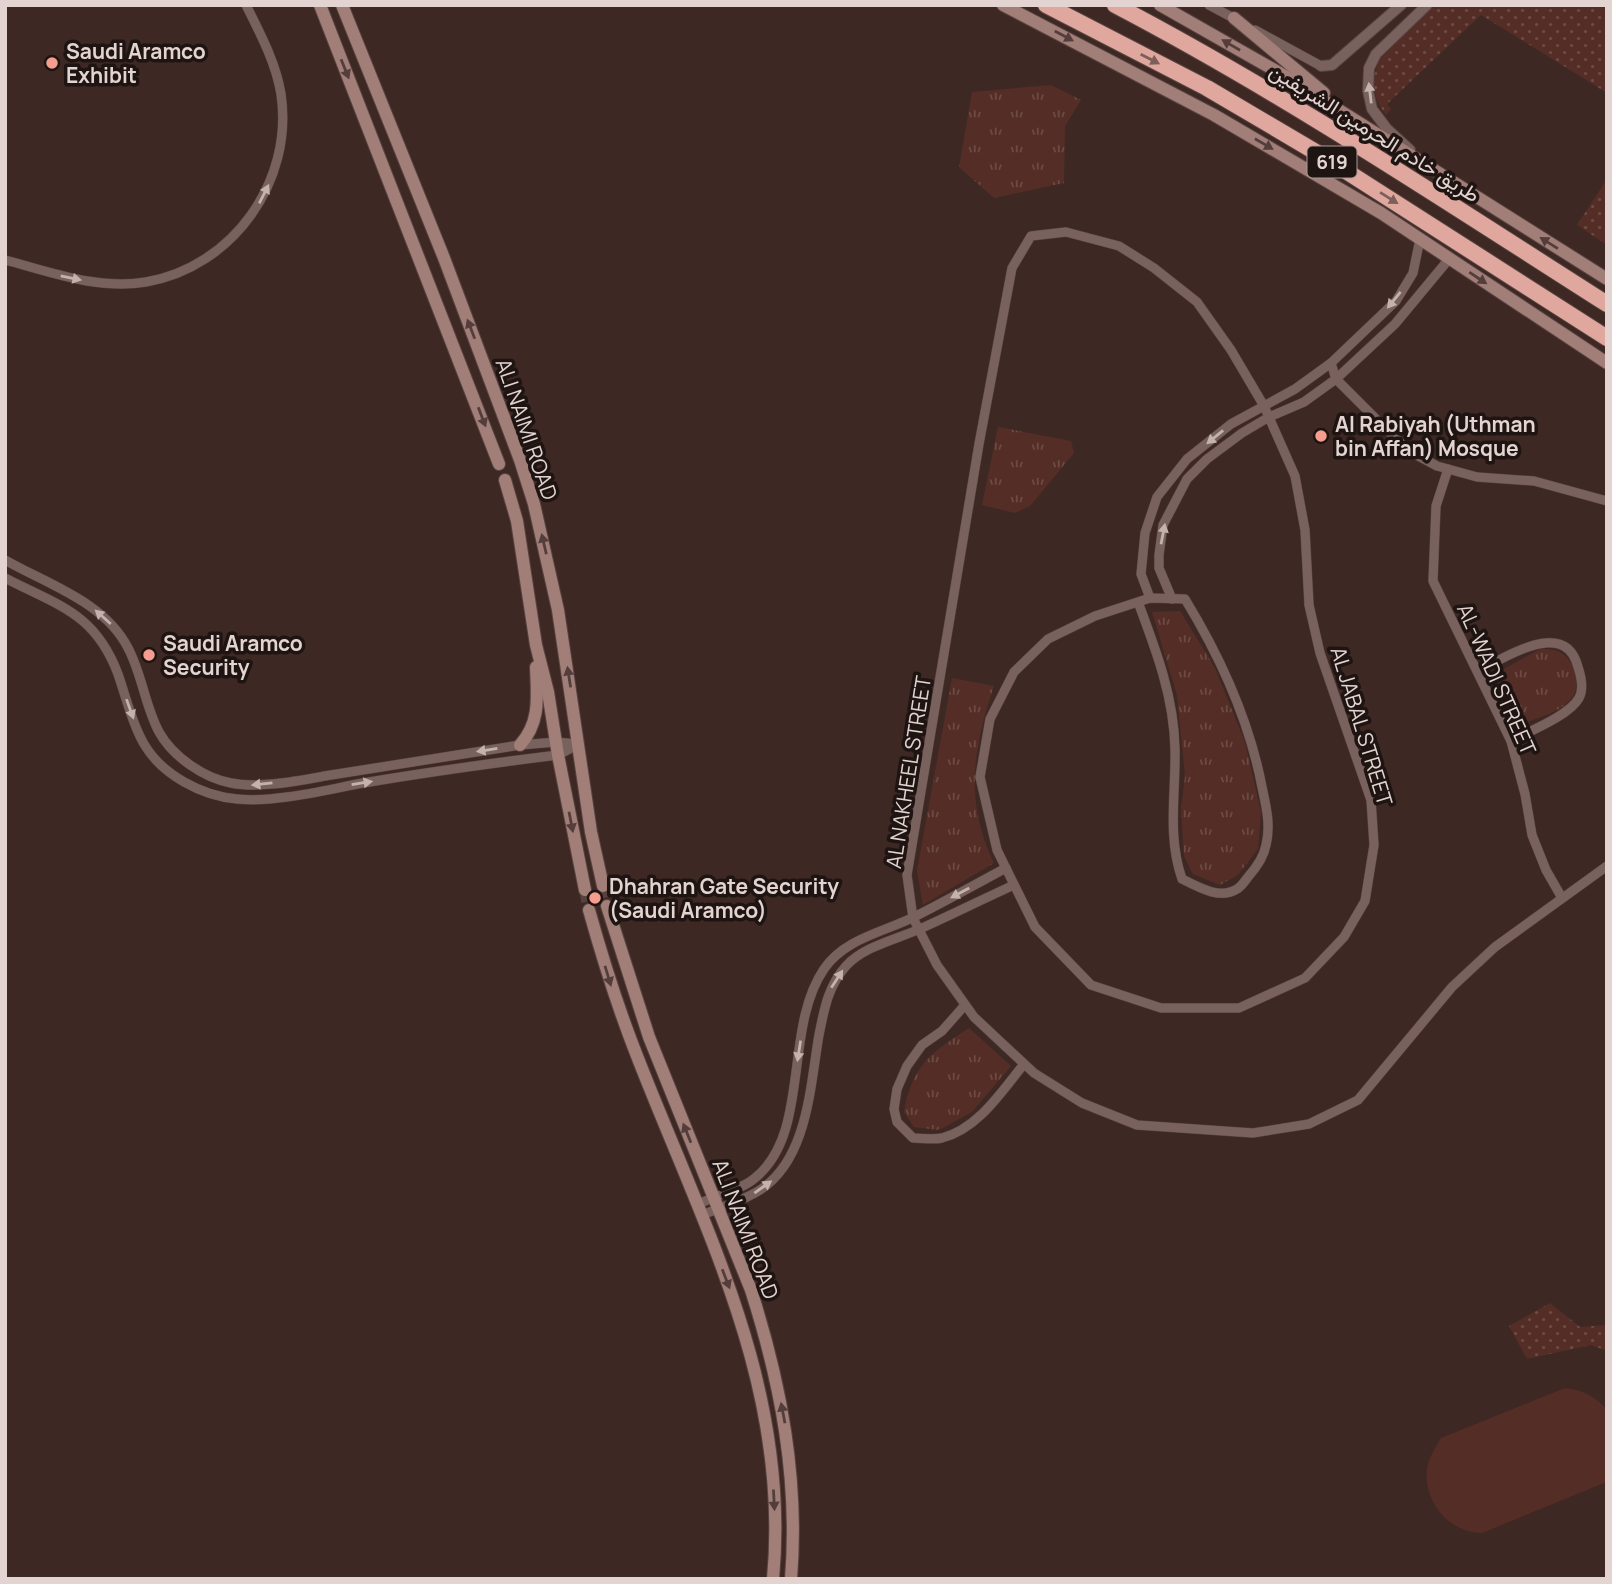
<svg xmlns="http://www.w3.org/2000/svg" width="1612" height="1584" font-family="Manrope,Vazirmatn,sans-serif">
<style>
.grass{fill:url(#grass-dots)}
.park{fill:url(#park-tufts)}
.garden{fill:#542d26}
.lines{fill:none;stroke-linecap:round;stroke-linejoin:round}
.secondary-tunnel{stroke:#57423e;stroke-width:12;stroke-dasharray:12 6;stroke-linecap:butt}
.minor-casing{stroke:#584440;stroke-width:10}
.tertiary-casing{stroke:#584440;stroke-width:12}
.secondary-casing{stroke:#584440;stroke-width:14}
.motorway-casing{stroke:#584440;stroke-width:18}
.minor{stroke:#79625e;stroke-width:9}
.tertiary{stroke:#79625e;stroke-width:10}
.secondary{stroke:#a27e78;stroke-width:12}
.motorway{stroke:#dfa79e;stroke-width:16}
.oneway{fill:#533e3b}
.oneway2{fill:#7e5e58}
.oneway3{fill:#c3b2ae}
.poi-dot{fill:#f59d8e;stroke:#1e1412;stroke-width:2.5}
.labels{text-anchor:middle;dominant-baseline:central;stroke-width:7;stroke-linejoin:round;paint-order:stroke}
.shield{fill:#1e1412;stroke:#a89a98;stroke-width:2}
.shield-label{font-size:19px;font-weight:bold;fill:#e3d4d1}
.poi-label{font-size:21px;font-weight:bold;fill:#e3d4d1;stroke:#1e1412;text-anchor:start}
.street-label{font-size:21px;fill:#e3d4d1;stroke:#1e1412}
</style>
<defs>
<pattern id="grass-dots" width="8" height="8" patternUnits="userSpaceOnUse" patternTransform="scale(1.75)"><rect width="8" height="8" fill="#542d26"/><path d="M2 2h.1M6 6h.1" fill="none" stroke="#6c4b44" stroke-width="1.8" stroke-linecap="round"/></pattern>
<pattern id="park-tufts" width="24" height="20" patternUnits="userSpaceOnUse" patternTransform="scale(1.75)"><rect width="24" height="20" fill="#542d26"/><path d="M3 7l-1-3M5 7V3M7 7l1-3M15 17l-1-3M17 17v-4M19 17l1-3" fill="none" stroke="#6c4b44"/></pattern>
</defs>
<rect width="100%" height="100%" fill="#3e2824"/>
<!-- grass -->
<g class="grass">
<path d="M1434,5H1607V93L1481,15L1387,104L1391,109L1386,115C1372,96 1370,80 1380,59Z"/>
<polygon points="1607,179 1607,245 1577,225"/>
<polygon points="1550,1303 1580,1327 1607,1325 1607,1351 1591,1345 1527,1359 1509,1326"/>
</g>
<!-- park -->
<g class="park">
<polygon points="1051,85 1081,100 1065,126 1064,183 994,198 959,167 972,92"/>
<polygon points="998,427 1071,441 1074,453 1030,506 1015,513 982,505"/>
<polygon points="1180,611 1215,668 1245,742 1261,812 1258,849 1238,875 1220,885 1193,874 1184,856 1181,808 1185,776 1177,695 1152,612"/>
<path d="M1540,649C1545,649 1552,649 1557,651C1573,656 1583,684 1572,698C1560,713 1535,719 1517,725L1495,674Z"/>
<path d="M952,678L994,686C973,748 964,802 994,863L923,905L917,871Z"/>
<path d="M969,1028L1011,1066L972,1112L939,1130L914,1127L904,1112C912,1065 931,1053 969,1028Z"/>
</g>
<!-- garden -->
<path class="garden" d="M1565,1388C1583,1390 1595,1396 1607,1410V1480L1604,1483L1482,1533C1449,1533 1423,1501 1427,1469C1429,1457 1435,1448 1441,1438Z"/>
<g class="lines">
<!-- secondary-tunnel -->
<g class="secondary-tunnel">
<polyline points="603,886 607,906"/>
<polyline points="585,890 589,910"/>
</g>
<defs>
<g id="minor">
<polyline points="1209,5 1237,20"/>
<polyline points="1255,30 1321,66"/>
<path d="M5,260C51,272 97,290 146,282C233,267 294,181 281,94C276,63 260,33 246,5"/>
<polyline points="1331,363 1336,379 1384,427 1409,451 1437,466 1477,477 1534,481 1607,501"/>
<polyline points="1448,469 1436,506 1433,581 1511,741 1525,794 1532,835 1546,870 1562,898"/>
<path d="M5,560C47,584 105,602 128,648C142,674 145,706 159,732C173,757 204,778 231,783C261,789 302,780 331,775C394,765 457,755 520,745L556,742L577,744"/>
<path d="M5,578C59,606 95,613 118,674C126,697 132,724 144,744C162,775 202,796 237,799C274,803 325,790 363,783C428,772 493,763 558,755L579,744"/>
<polyline points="1150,598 1141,574 1145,533 1157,497 1187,459 1231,424 1295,389 1331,363 1396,301 1413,273 1420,239"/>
<polyline points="1172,599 1159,568 1159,555 1163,525 1187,479 1207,459 1242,433 1269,417 1304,402 1336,379 1395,324 1449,259"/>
<path d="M1138,602C1156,650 1174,697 1175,749C1176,793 1167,836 1182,879C1198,887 1220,900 1237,889C1241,887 1245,881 1248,877C1256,868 1264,856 1266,845C1271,825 1266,806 1262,787C1249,719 1221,658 1185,599L1150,598L1095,616L1048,639L1014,672L990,719L980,777L997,850L1035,927L1091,985L1161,1008H1239L1305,978L1344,937L1365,901L1374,845L1371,800L1320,653L1309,605L1305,530L1295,476L1264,406L1231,350L1197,302L1154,268L1119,246L1066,232L1031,236L1012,268L979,444L907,875L913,918L937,965L974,1017L1034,1073L1082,1103L1137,1125L1253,1133L1309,1124L1358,1100L1452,987L1495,947L1607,866"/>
<path d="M1478,671C1505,658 1565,617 1578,667C1581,676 1584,689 1579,698C1569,716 1529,731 1511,741"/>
<path d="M965,1005L942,1031L922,1045L907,1066L897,1089L894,1109L897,1122L913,1138C922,1138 933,1140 942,1138C978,1129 1002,1091 1024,1064"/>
<path d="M697,1205C715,1195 740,1191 755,1178C811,1133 783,1029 824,969C845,938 885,932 916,916C946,901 976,884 1006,868"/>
<path d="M701,1215C721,1208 742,1201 760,1190C808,1159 810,1086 819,1035C824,1010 828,986 846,966C864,946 898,939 922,928C953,914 983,899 1014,885"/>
</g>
<g id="tertiary">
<polyline points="1321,66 1332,65 1401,5"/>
<polyline points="1410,150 1387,129 1372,109 1368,91 1369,68 1376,54 1427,5"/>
</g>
<g id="secondary">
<polyline points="320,5 499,464"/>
<polyline points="342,5 444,258 520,460 534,504 558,610 591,832 603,886"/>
<polyline points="1003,5 1214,115 1381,213 1607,363"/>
<polyline points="1160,5 1285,76 1607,279"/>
<polyline points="1234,18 1324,93"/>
<polyline points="505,480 517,521 536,645 548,692 558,755 585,890"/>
<path d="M520,745C541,722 537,696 536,667"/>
<path d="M607,906L649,1037L751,1290C781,1384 799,1479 791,1579"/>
<path d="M589,910C603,960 618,1008 637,1056C704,1228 791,1388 773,1579"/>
</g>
<g id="motorway">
<polyline points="1046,5 1207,88 1324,157 1607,338"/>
<path d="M1115,5C1285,94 1445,201 1607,304"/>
</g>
</defs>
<!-- minor casing -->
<use href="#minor" class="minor-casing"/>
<!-- tertiary casing -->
<use href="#tertiary" class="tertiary-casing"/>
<!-- secondary casing -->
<use href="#secondary" class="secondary-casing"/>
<!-- motorway casing -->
<use href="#motorway" class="motorway-casing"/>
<!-- minor -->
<use href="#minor" class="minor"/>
<!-- tertiary -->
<use href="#tertiary" class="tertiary"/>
<!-- secondary -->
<use href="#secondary" class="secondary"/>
<!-- motorway -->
<use href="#motorway" class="motorway"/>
</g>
<!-- one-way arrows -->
<defs><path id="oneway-solid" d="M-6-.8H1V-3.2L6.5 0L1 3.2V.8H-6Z" transform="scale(1.75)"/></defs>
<g class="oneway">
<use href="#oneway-solid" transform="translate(1064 36) rotate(28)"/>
<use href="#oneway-solid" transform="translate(1231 45) rotate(-150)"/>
<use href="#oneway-solid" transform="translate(345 69) rotate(68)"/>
<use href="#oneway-solid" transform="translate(1264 144) rotate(30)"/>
<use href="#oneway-solid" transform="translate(1549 243) rotate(-148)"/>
<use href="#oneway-solid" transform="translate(1478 278) rotate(34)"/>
<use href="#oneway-solid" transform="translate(471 329) rotate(-111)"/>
<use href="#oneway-solid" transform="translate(482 417) rotate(69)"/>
<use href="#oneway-solid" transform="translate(544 544) rotate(-103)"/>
<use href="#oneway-solid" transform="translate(569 677) rotate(-99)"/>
<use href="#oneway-solid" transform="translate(571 822) rotate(79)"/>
<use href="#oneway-solid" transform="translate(608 976) rotate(73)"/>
<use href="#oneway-solid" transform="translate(687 1133) rotate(-112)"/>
<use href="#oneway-solid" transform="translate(726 1279) rotate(69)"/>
<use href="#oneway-solid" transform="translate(783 1413) rotate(-101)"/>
<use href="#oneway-solid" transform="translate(774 1500) rotate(87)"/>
</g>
<g class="oneway2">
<use href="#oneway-solid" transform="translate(1150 59) rotate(27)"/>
<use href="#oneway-solid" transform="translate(1389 198) rotate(32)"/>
</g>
<g class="oneway3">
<use href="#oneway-solid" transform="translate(1370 93) rotate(-97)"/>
<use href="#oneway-solid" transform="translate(264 194) rotate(-63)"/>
<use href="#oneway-solid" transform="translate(71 278) rotate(12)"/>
<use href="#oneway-solid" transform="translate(1394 300) rotate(129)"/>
<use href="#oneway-solid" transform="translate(1215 437) rotate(141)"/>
<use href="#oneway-solid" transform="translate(1163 534) rotate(-79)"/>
<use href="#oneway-solid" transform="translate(103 617) rotate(-138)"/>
<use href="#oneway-solid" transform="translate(130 709) rotate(70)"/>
<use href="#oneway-solid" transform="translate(487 750) rotate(171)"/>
<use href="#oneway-solid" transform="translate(362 783) rotate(-9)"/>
<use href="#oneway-solid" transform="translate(262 784) rotate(174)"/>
<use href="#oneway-solid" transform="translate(960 893) rotate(152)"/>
<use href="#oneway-solid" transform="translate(837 979) rotate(-57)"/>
<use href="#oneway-solid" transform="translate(799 1051) rotate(99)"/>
<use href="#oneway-solid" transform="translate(763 1187) rotate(-35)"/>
</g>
<!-- markers -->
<g class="poi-dot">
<circle cx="52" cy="63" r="7"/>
<circle cx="1321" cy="436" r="7"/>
<circle cx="149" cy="655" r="7"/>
<circle cx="595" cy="898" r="7"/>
</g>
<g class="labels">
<!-- shield labels -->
<rect class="shield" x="1307.5" y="146.5" width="49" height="31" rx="5"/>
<g class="shield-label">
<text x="1332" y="162">619</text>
</g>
<!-- poi labels -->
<g class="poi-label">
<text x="66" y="51">Saudi Aramco<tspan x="66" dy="24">Exhibit</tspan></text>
<text x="1335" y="424">Al Rabiyah (Uthman<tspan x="1335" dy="24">bin Affan) Mosque</tspan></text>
<text x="163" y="643">Saudi Aramco<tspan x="163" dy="24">Security</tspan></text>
<text x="609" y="886">Dhahran Gate Security<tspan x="609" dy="24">(Saudi Aramco)</tspan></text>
</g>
<!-- street labels -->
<g class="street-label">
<text transform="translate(1375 132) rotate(32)">طريق خادم الحرمين الشريفين</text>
<text transform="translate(527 429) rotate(71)">ALI NAIMI ROAD</text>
<text transform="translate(1497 679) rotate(66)">AL-WADI STREET</text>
<text transform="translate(1362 726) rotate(73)">AL JABAL STREET</text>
<text transform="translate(908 772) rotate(-81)">AL NAKHEEL STREET</text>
<text transform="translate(746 1229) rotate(69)">ALI NAIMI ROAD</text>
</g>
</g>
<!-- border -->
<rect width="1612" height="1584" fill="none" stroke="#e3d4d1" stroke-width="14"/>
</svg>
